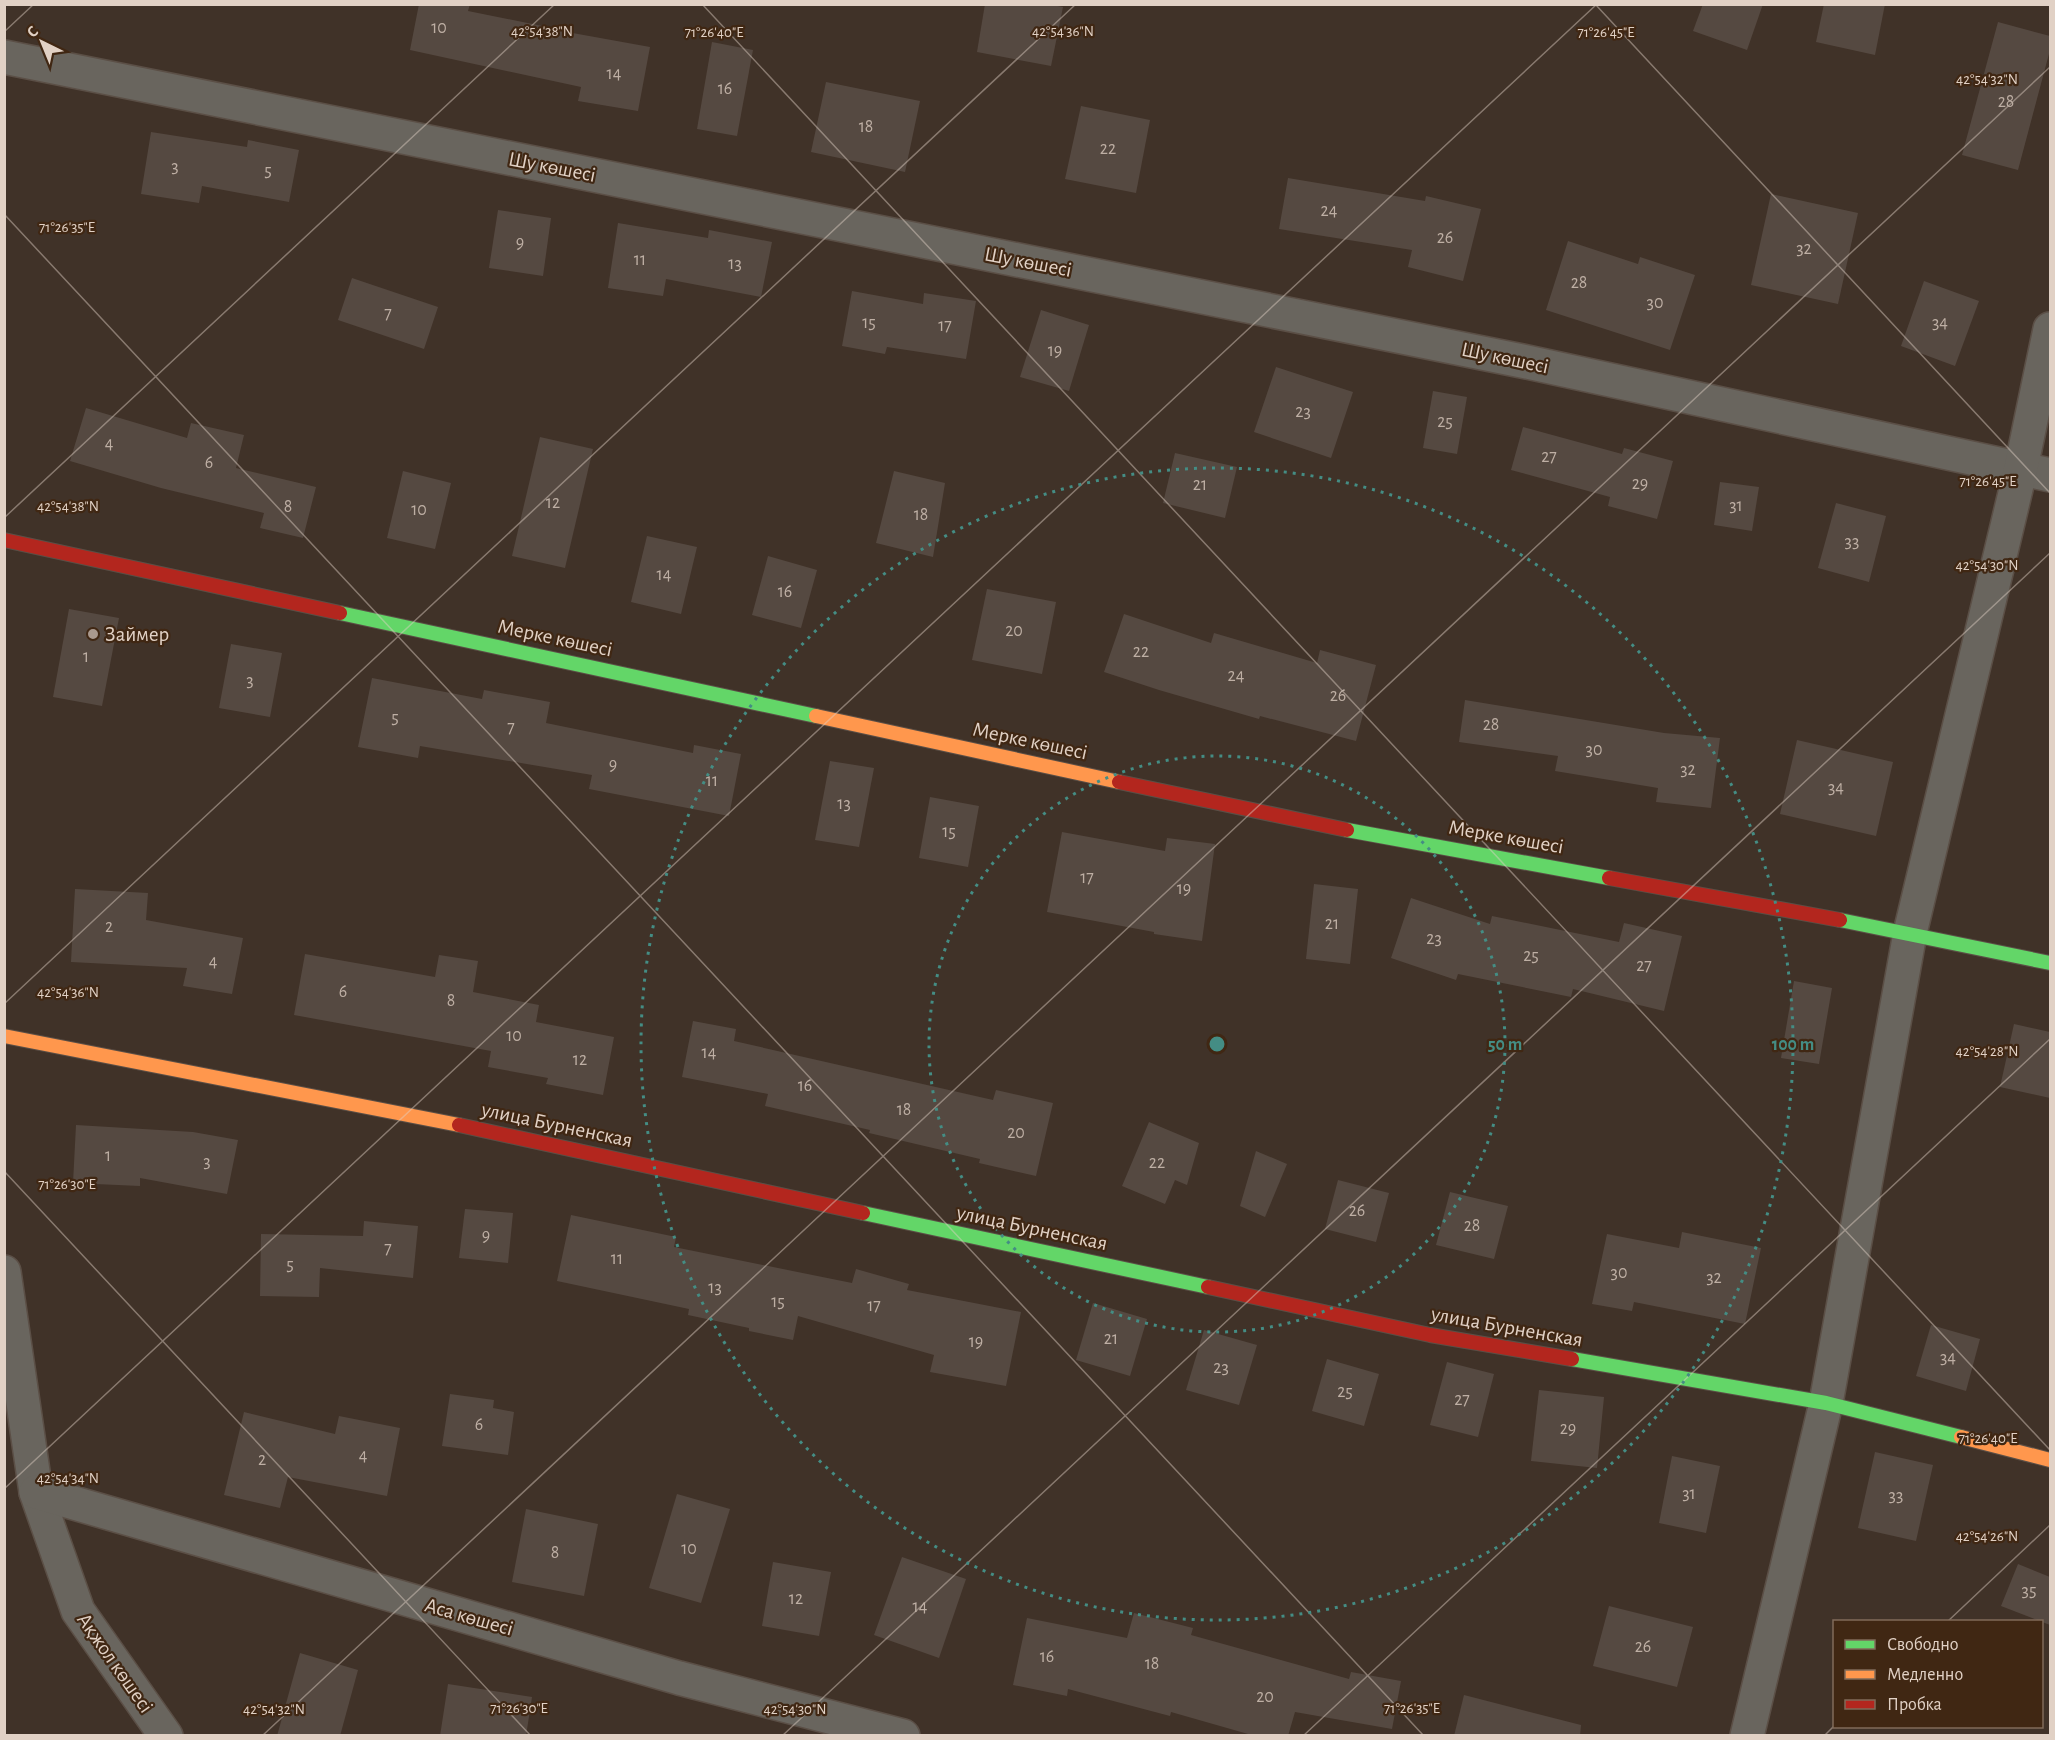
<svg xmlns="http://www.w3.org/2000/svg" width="2055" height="1740" font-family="'Alegreya Sans',sans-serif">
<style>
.building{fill:#554941}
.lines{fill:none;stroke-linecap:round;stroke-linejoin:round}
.street-casing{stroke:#5b4f46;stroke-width:36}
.fast-casing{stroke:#5b4f46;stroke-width:16}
.slow-casing{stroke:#5b4f46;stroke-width:16}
.jam-casing{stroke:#5b4f46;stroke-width:16}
.street{stroke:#69655e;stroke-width:33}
.fast{stroke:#63d668;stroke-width:14}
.slow{stroke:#ff974d;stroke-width:14}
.jam{stroke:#b3261e;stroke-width:14}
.ticks{fill:none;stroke:#e1d1c5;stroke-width:1.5;stroke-opacity:0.45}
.ring{fill:none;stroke:#448d84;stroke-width:3;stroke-dasharray:3 6}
.poi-dot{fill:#a9998e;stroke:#402713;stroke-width:2}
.labels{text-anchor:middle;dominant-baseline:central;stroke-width:4.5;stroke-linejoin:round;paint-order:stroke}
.number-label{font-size:18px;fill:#beafa4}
.street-label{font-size:21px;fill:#e1d1c5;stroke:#402713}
.poi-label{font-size:21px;fill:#e1d1c5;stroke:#402713;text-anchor:start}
.ticks-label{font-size:15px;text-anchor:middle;fill:#e1d1c5;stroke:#402713;stroke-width:4.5;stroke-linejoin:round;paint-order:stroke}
.centre{fill:#448d84;stroke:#402713;stroke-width:3}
.ring-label{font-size:18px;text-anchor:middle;font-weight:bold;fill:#448d84;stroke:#402713;stroke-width:4.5;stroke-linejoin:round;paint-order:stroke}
</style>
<rect width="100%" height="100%" fill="#403228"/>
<!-- building -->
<g class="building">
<polygon points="419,4 470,4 468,11 557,29 556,30 650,47 638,111 578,101 581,87 410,50"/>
<polygon points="985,4 1047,4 1063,7 1051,66 977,52"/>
<polygon points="1703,4 1763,4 1747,50 1693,31"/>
<polygon points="1824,4 1885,4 1875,55 1816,42"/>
<polygon points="1998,22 2050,36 2050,50 2018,170 1962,155"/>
<polygon points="712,42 753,50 737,136 697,129"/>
<polygon points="826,82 920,101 905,172 811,152"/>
<polygon points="1081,106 1150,120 1136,193 1065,179"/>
<polygon points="151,132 247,147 248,140 299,150 289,202 202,186 199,203 141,194"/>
<polygon points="1288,178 1425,201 1426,196 1481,209 1463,281 1408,267 1412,250 1279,229"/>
<polygon points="1771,194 1858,213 1838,304 1751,285"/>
<polygon points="498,210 551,218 543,276 489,268"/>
<polygon points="618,223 708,238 709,230 772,242 761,297 666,279 663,296 608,288"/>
<polygon points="1568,241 1638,264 1640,257 1695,275 1670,350 1546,310"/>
<polygon points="352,278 438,307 424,349 338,320"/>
<polygon points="1924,281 1979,301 1955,366 1901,346"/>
<polygon points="852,291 923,304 924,293 976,301 966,359 887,347 885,354 842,346"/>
<polygon points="1041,310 1089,325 1069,391 1020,377"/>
<polygon points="1276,367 1353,392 1331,458 1254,432"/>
<polygon points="1433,391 1467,397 1457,454 1423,448"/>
<polygon points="86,408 187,438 191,423 244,435 236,468 316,487 303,538 260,528 264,513 161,488 70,461"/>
<polygon points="1523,427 1622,454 1624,448 1673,461 1657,519 1608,506 1610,497 1511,470"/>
<polygon points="540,437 593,449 565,568 512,556"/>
<polygon points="1175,453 1237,467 1225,518 1163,503"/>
<polygon points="403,471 451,483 435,549 387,538"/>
<polygon points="894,471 945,483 933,557 876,543"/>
<polygon points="1720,482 1759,487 1752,531 1714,525"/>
<polygon points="1836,503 1886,516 1869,582 1818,568"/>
<polygon points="647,536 697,547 681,614 631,602"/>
<polygon points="768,556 817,570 801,628 752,615"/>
<polygon points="987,589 1056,602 1042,674 972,660"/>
<polygon points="69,609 119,618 102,706 53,697"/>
<polygon points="1124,614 1211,643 1214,633 1317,663 1320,650 1376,665 1356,741 1260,716 1259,719 1159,690 1104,672"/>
<polygon points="231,644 282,653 270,717 219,708"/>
<polygon points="372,678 482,699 484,690 550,702 546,723 693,753 694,745 741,754 729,816 589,789 592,775 420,746 418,758 358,747"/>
<polygon points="1465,700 1664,733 1720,738 1711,808 1656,802 1658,788 1555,771 1558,756 1459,742"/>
<polygon points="1797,740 1893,762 1876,836 1780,814"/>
<polygon points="830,761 874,768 859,847 815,840"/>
<polygon points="930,797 979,806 968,867 919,858"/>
<polygon points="1062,832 1165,851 1167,838 1215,844 1202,941 1154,934 1154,932 1047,912"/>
<polygon points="1314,884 1358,889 1350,964 1306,959"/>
<polygon points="75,889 148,893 146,920 243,938 232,994 183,986 187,968 71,962"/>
<polygon points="1411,898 1490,924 1492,916 1619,942 1624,923 1682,936 1664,1011 1573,989 1571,997 1458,974 1456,980 1391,958"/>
<polygon points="305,954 435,977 439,955 478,961 473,992 539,1005 536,1022 614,1037 603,1095 546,1084 548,1078 488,1067 491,1051 294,1015"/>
<polygon points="1794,981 1832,988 1819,1064 1781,1058"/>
<polygon points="693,1021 736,1029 734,1041 993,1100 996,1090 1053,1103 1036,1176 979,1163 980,1159 869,1133 870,1130 765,1106 768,1094 682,1077"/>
<polygon points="2014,1024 2050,1032 2050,1098 2000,1087"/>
<polygon points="1149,1122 1199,1143 1187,1185 1175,1180 1165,1204 1122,1186"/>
<polygon points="76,1125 193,1132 238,1140 227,1194 140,1178 140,1186 73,1183"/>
<polygon points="1256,1151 1287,1164 1265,1217 1240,1206"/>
<polygon points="1338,1180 1389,1193 1376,1242 1325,1229"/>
<polygon points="1450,1192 1508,1206 1494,1259 1436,1245"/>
<polygon points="465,1209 513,1213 508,1263 459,1258"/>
<polygon points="571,1215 676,1237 674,1247 852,1283 856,1269 909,1284 907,1290 1021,1312 1006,1386 930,1372 934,1355 798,1316 793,1340 749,1331 749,1328 688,1315 689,1309 557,1281"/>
<polygon points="364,1221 418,1226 413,1278 320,1268 319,1297 260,1296 261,1234 363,1236"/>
<polygon points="1682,1232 1761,1248 1745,1324 1634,1302 1632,1311 1592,1304 1607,1234 1679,1248"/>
<polygon points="1093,1303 1147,1319 1130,1376 1076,1360"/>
<polygon points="1931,1325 1980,1339 1966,1391 1916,1376"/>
<polygon points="1204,1330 1257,1345 1239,1405 1186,1390"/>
<polygon points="1327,1359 1379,1374 1364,1426 1312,1411"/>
<polygon points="1447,1362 1494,1374 1478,1437 1430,1425"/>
<polygon points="1539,1390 1604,1397 1597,1468 1531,1461"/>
<polygon points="450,1394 494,1400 493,1408 514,1412 508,1455 442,1446"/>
<polygon points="244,1412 335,1434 339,1416 400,1428 387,1496 288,1477 280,1508 224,1495"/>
<polygon points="1875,1452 1933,1465 1916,1541 1858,1528"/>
<polygon points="1672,1456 1720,1466 1706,1533 1659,1523"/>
<polygon points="677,1494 730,1509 701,1603 649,1588"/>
<polygon points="526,1509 598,1524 584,1596 512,1582"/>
<polygon points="902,1557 966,1579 939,1658 874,1635"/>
<polygon points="773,1562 831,1572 819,1636 762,1626"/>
<polygon points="2018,1564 2050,1577 2050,1625 2001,1606"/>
<polygon points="1609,1606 1693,1627 1677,1687 1593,1666"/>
<polygon points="1134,1613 1193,1628 1191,1635 1349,1679 1351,1672 1401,1681 1392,1729 1295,1712 1288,1736 1255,1736 1171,1712 1170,1716 1068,1689 1067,1696 1013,1685 1027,1618 1127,1638"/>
<polygon points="300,1653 358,1670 340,1736 277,1736"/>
<polygon points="448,1684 532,1697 526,1736 440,1736"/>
<polygon points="1464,1695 1581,1725 1580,1736 1454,1736"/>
</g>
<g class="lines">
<defs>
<g id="street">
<polyline points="4,57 1522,361 2050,475"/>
<polyline points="4,1272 36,1492 78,1611 166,1736"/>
<polyline points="36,1492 679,1678 903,1736"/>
<polyline points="1747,1736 1826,1403 1910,933 2021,468 2050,329"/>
</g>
<g id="fast">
<polyline points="340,613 816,716"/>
<polyline points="1347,830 1609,878"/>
<polyline points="1840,920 2050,963"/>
<polyline points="863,1213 1208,1287"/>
<polyline points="1572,1359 1826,1403 1961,1437"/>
</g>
<g id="slow">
<polyline points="816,716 1119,782"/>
<polyline points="4,1036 459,1125"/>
<polyline points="1961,1437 2050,1460"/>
</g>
<g id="jam">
<polyline points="4,540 340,613"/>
<polyline points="1119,782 1347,830"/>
<polyline points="1609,878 1840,920"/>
<polyline points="459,1125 863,1213"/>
<polyline points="1208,1287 1430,1335 1572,1359"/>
</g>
</defs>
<!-- street casing -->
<use href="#street" class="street-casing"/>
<!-- fast casing -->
<use href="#fast" class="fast-casing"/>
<!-- slow casing -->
<use href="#slow" class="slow-casing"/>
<!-- jam casing -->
<use href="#jam" class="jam-casing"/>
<!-- street -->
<use href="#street" class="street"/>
<!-- fast -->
<use href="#fast" class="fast"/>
<!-- slow -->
<use href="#slow" class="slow"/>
<!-- jam -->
<use href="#jam" class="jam"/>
</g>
<!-- ticks -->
<path class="ticks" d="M702,4L2050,1450M1595,4L2050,493M4,32L34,4M4,214L1424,1736M4,518L555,4M4,1004L1076,4M4,1171L531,1736M4,1489L1597,4M1947,1622L2050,1525M262,1736L2050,67M782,1736L2050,553M1303,1736L2050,1039M1824,1736L1834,1726"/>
<!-- distance rings -->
<g class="ring">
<circle cx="1217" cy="1044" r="288"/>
<circle cx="1217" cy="1044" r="576"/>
</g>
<!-- markers -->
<circle class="poi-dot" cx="93" cy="634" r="6"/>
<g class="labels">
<!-- number labels -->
<g class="number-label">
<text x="439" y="28">10</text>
<text x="614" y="74">14</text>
<text x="725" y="89">16</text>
<text x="2006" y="102">28</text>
<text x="866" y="127">18</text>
<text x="1108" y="149">22</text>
<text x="175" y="167">3</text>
<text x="268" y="171">5</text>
<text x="1329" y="211">24</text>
<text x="1445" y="238">26</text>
<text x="520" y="243">9</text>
<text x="1804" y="249">32</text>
<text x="640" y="260">11</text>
<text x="735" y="264">13</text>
<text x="1579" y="283">28</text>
<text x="1655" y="303">30</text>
<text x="388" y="314">7</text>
<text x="869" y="323">15</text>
<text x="1940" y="323">34</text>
<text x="945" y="326">17</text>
<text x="1055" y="351">19</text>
<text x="1303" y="412">23</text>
<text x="1445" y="422">25</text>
<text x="109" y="444">4</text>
<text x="1549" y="457">27</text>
<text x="209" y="463">6</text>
<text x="1640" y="484">29</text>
<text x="1200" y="485">21</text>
<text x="553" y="503">12</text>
<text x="1736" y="506">31</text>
<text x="288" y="507">8</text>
<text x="419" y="510">10</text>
<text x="921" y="515">18</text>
<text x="1852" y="542">33</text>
<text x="664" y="575">14</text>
<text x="785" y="592">16</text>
<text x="1014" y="631">20</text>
<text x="1141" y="652">22</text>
<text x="86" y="657">1</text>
<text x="1236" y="676">24</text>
<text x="250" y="681">3</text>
<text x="1338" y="696">26</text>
<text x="395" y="718">5</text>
<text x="1491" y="725">28</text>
<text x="511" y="728">7</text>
<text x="1594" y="750">30</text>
<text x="613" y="765">9</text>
<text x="1688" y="770">32</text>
<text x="712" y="781">11</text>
<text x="1836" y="788">34</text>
<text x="844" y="804">13</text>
<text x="949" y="832">15</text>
<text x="1087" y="878">17</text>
<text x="1184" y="889">19</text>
<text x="1332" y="924">21</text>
<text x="109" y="927">2</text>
<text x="1434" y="939">23</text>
<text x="1531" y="956">25</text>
<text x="213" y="962">4</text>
<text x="1644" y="966">27</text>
<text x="343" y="992">6</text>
<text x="451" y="1001">8</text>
<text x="514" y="1036">10</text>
<text x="709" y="1053">14</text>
<text x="580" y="1060">12</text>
<text x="805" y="1086">16</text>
<text x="904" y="1110">18</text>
<text x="1016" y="1133">20</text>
<text x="108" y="1156">1</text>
<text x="207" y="1162">3</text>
<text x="1157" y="1163">22</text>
<text x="1357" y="1211">26</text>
<text x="1472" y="1226">28</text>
<text x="486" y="1236">9</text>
<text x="388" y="1249">7</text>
<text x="617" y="1259">11</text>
<text x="290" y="1265">5</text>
<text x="1619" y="1273">30</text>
<text x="1714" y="1278">32</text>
<text x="715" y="1288">13</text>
<text x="778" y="1302">15</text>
<text x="874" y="1306">17</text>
<text x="1111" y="1339">21</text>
<text x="976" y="1342">19</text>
<text x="1948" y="1358">34</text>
<text x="1221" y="1368">23</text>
<text x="1345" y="1392">25</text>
<text x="1462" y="1400">27</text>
<text x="479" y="1425">6</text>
<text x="1568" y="1429">29</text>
<text x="363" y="1456">4</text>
<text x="262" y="1460">2</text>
<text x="1689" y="1494">31</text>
<text x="1896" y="1496">33</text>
<text x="689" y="1549">10</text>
<text x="555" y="1553">8</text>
<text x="2029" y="1591">35</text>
<text x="796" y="1599">12</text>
<text x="920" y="1607">14</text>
<text x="1643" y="1647">26</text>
<text x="1047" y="1657">16</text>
<text x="1152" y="1664">18</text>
<text x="1265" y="1697">20</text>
</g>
<!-- street labels -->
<g class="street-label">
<text transform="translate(552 167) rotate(11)">Шу көшесі</text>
<text transform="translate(1028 262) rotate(11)">Шу көшесі</text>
<text transform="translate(1505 358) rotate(12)">Шу көшесі</text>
<text transform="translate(555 638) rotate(12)">Мерке көшесі</text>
<text transform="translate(1030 741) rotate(12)">Мерке көшесі</text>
<text transform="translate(1506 837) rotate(10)">Мерке көшесі</text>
<text transform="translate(557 1125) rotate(12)">улица Бурненская</text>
<text transform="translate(1032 1228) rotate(12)">улица Бурненская</text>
<text transform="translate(1507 1327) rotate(10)">улица Бурненская</text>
<text transform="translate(469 1617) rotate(16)">Аса көшесі</text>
<text transform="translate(115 1663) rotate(55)">Ақжол көшесі</text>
</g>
<!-- poi labels -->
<g class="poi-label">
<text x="105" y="634">Займер</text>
</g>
</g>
<g class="ticks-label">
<text x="1063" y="36">42°54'36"N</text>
<text x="542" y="36">42°54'38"N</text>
<text x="714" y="37">71°26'40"E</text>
<text x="1606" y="37">71°26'45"E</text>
<text x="1987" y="84">42°54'32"N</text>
<text x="67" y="232">71°26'35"E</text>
<text x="1988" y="486">71°26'45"E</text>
<text x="68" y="511">42°54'38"N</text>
<text x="1987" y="570">42°54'30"N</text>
<text x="68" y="997">42°54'36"N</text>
<text x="1987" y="1056">42°54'28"N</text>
<text x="67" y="1189">71°26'30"E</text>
<text x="1988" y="1443">71°26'40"E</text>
<text x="68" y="1483">42°54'34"N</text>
<text x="1987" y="1541">42°54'26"N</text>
<text x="519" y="1713">71°26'30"E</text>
<text x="1412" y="1713">71°26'35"E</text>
<text x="274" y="1714">42°54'32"N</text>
<text x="795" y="1714">42°54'30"N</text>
</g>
<circle cx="1217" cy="1044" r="9" class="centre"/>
<g class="ring-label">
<text x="1505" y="1050">50 m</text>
<text x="1793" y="1050">100 m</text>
</g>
<!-- border -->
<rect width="2055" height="1740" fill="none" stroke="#e1d1c5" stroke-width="12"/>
<!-- legend -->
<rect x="1833" y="1620" width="210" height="108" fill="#402713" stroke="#806b5a" stroke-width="1.5"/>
<rect x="1845" y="1640" width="30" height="9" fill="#63d668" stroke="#806b5a" stroke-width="1.5"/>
<text x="1887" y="1650" font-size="18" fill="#e1d1c5">Свободно</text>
<rect x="1845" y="1670" width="30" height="9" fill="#ff974d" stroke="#806b5a" stroke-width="1.5"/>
<text x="1887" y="1680" font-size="18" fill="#e1d1c5">Медленно</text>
<rect x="1845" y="1700" width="30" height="9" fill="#b3261e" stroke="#806b5a" stroke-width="1.5"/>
<text x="1887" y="1710" font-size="18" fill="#e1d1c5">Пробка</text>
<!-- north arrow -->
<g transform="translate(42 42) rotate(317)" stroke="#402713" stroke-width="4.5" paint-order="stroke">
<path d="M0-4.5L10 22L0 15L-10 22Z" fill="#e1d1c5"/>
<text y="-9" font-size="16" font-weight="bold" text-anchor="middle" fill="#e1d1c5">С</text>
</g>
</svg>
